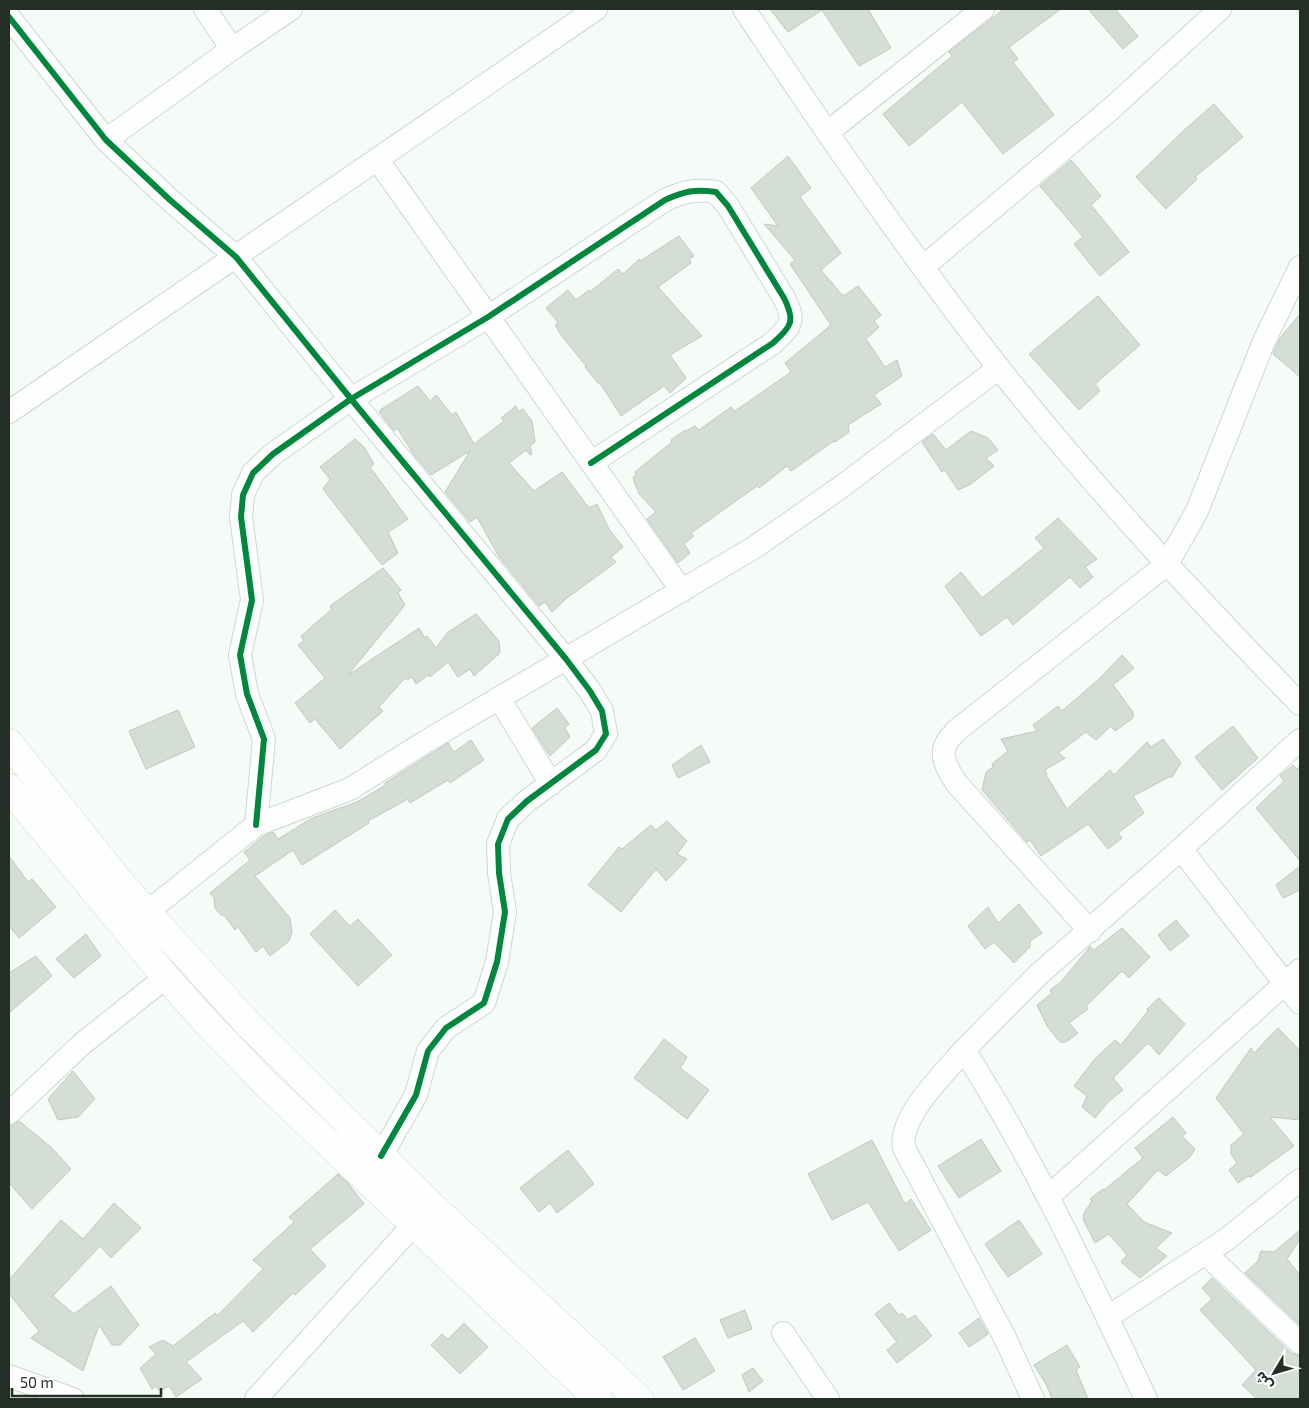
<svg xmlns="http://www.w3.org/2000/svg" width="1309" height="1408" font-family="'Exo 2','Noto Sans Arabic',sans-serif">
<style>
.building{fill:#d4ddd6;stroke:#c0c8c2}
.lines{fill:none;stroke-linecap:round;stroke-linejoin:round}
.minor-casing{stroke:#ced7d0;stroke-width:24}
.tertiary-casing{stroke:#ced7d0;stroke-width:29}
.minor{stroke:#fefefe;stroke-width:22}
.tertiary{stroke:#fefefe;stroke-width:28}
.cycleway-casing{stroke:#fff;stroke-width:9}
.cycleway{stroke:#00873e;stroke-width:6}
</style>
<rect width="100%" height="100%" fill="#f5fbf6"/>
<!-- building -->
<g class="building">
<polygon points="770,9 868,9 891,48 859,66 822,10 788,32"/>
<polygon points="1004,9 1061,9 1009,47 1018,59 1013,62 1054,115 1003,154 962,102 909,146 883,114 952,56 949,52"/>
<polygon points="1088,9 1115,9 1138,36 1123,49"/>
<polygon points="1214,104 1243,137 1195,177 1197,179 1166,209 1136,177 1181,133"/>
<polygon points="788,156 811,188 800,197 841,253 821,270 843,296 858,286 867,297 881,315 874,321 879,327 866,339 885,367 897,360 902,376 874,395 881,404 848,425 849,432 835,442 834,441 791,471 787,466 759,488 757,486 691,533 694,536 684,544 690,553 678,563 647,519 656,512 639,494 633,478 636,474 635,472 672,442 671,440 684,431 686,431 695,426 699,430 731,407 735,411 791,372 785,363 831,325 790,264 795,260 764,224 778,226 751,188"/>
<polygon points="1071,160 1101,196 1091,205 1129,252 1100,276 1074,244 1083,237 1040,186"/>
<polygon points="679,236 694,256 689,259 691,263 658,287 702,336 670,355 686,378 670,393 664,386 621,416 600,383 598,383 585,367 586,366 561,335 555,325 558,322 546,308 568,290 576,300 589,290 590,292 618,269 623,274 639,259 640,261"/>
<polygon points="1098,296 1140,345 1095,384 1100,391 1079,410 1029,354"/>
<polygon points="1300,314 1300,377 1273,354 1280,338"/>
<polygon points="418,386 430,401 436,395 452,415 456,412 474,444 504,421 501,418 516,406 518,412 523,409 532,421 535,442 530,446 532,454 530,455 526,450 509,463 534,491 562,472 589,508 597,504 609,529 623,547 611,557 616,562 567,598 552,612 545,602 539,606 499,557 477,517 470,522 445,492 470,451 431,475 414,455 397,428 394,431 380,413 380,410"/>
<polygon points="971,431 988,438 998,450 986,458 994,466 971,484 958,490 944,469 942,472 922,442 933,434 946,450"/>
<polygon points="355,439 364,447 374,464 370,467 408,519 388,532 398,553 382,565 323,489 330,479 320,467"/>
<polygon points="1058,518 1097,559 1085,567 1093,577 1080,588 1070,577 1013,625 1007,617 981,636 945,586 961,572 982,598 1044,548 1035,538"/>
<polygon points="383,568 401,590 398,593 405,605 348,675 419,628 425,638 427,636 436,648 448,632 476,614 499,641 500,653 474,676 470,669 458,677 448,662 430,677 428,675 416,684 412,677 407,680 405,678 379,707 383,711 340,749 315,719 310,723 295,703 325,678 298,645 304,641 301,636 332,609 330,606"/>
<polygon points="1122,655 1134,668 1113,685 1133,712 1133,718 1115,731 1111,726 1096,740 1086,732 1058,753 1065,758 1045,770 1047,773 1046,775 1067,809 1110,770 1114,775 1147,742 1151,747 1163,739 1181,763 1172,777 1169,777 1133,796 1144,813 1118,833 1122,838 1108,849 1088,824 1041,856 1030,840 1027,842 982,790 986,772 993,767 992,764 1008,751 1001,739 1037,731 1033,725 1058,706 1062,711 1099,679"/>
<polygon points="557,708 569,724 565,728 570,737 550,756 532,728"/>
<polygon points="178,710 195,747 146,769 129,731"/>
<polygon points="1233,726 1258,758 1222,790 1195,757"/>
<polygon points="471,740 484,760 450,783 448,780 410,803 408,799 368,821 369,823 302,865 293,850 255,876 290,918 292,932 289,941 270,956 263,946 256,952 238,927 235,930 225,916 221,915 215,908 214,898 210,893 250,860 244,852 264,836 273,832 278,839 312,818 357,802 386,785 385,783 448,743 454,752"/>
<polygon points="701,745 710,762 678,778 672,765"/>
<polygon points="1293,765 1297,769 1300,766 1300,861 1256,808 1284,781 1280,776"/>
<polygon points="667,821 687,841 677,854 687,859 666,881 656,869 621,912 588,885 619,847 622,849 651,825 656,830"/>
<polygon points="9,856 28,882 32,879 56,907 19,938 9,926"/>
<polygon points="1300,866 1300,890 1283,898 1276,885"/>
<polygon points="1019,904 1042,933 1030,941 1030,947 1014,963 994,942 985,949 968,926 988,907 998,923"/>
<polygon points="335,910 350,926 358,919 392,955 358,986 310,934"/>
<polygon points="1176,920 1189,936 1170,951 1158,935"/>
<polygon points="1122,928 1150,957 1129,978 1122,971 1086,1006 1088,1009 1069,1023 1078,1033 1066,1042 1060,1042 1047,1026 1037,1005 1052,993 1050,990 1061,982 1088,949 1090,946 1094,950"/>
<polygon points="86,934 101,956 74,978 56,959"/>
<polygon points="36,956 52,976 9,1013 9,973"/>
<polygon points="1159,998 1185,1024 1159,1055 1148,1043 1113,1078 1123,1090 1108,1102 1095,1118 1082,1107 1087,1096 1074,1086 1094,1060 1115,1040 1121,1045 1148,1011 1147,1009"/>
<polygon points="1278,1028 1300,1051 1300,1120 1270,1117 1294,1146 1251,1177 1248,1176 1238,1183 1229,1170 1237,1163 1231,1154 1231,1145 1244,1134 1216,1098 1251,1048 1254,1053"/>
<polygon points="664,1039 687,1057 680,1068 709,1090 687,1119 634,1078"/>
<polygon points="73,1071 95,1099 78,1117 58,1120 48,1099"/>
<polygon points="1173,1117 1186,1133 1182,1136 1195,1149 1190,1157 1166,1176 1158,1170 1127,1204 1144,1222 1172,1233 1156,1248 1167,1256 1140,1278 1121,1262 1127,1255 1109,1234 1095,1243 1083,1219 1084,1213 1092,1201 1090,1199 1103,1189 1104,1190 1143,1158 1135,1148"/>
<polygon points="19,1121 51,1147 71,1169 32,1209 9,1183 9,1126 12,1126"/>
<polygon points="981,1139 1001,1171 959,1198 938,1166"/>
<polygon points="872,1140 905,1204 911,1199 931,1230 899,1251 868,1202 832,1220 808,1174"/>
<polygon points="568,1150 594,1184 557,1213 550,1203 539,1212 520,1188"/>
<polygon points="338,1174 348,1183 364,1204 310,1249 326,1266 295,1295 293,1293 253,1332 243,1321 186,1362 202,1379 176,1397 169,1386 160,1391 156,1386 152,1389 140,1368 156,1354 149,1347 163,1340 173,1346 215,1313 217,1316 263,1269 253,1260 294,1222 289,1217"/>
<polygon points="114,1203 141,1228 111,1258 100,1246 53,1296 74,1314 111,1286 139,1325 120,1345 112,1345 99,1325 83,1371 31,1338 39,1331 9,1294 9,1280 61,1220 83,1239"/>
<polygon points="1019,1220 1042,1254 1008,1277 985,1244"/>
<polygon points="1300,1230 1300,1239 1287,1259 1300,1275 1300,1325 1245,1273 1258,1261 1261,1251 1274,1252"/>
<polygon points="1212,1278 1291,1353 1300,1356 1300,1399 1257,1399 1242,1385 1256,1370 1200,1310 1212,1299 1202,1288"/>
<polygon points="889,1303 899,1315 902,1313 908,1320 915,1315 932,1336 897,1363 887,1350 897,1342 875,1314"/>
<polygon points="745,1310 752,1329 728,1338 720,1320"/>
<polygon points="979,1318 988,1334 969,1347 959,1333"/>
<polygon points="464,1323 488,1347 460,1374 431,1345 442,1334 448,1339"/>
<polygon points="695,1338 715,1371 683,1390 663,1357"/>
<polygon points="1067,1345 1080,1367 1076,1370 1088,1399 1052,1399 1047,1386 1034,1365"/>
<polygon points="753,1368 763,1381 749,1392 742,1375"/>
</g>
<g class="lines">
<defs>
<g id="minor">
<polyline points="205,9 232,49"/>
<path d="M744,9C825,131 908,252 998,367C1092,486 1195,596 1300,704"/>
<polyline points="9,17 106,140 170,200 236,257 351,399 566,659 590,691 602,711 606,734 596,750 527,801 508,819 498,844 499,873 505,912 497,962 484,1003 446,1028 428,1051 416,1095 381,1156"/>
<polyline points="828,132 983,9"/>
<polyline points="106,140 232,49 291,9"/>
<polyline points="377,159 682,591"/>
<polyline points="923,267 1112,108 1220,9"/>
<polyline points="9,412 596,9"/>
<polyline points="499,698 551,784"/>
<path d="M256,825L264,739L247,694L240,655L252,600L241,517L243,495L253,473L273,454L351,399L488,317L665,200C685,191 694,189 716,192L728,206L784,298C796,322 791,326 773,343L591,463"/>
<polyline points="1181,849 1300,1003"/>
<polyline points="146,913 256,825 350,789 425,742 755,547 841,487 999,368"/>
<path d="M1090,931L958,785C950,774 939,757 946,744C948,739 953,735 956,731L1167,564L1197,511L1264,341L1300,267"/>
<path d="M964,1050C944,1074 898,1117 904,1148L1005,1338L1033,1399"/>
<polyline points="9,1113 82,1044 166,977"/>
<polyline points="1048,1197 1300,970"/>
<polyline points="1206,1254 1300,1343"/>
<polyline points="1108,1317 1227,1239 1300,1180"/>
<polyline points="783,1333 828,1399"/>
<polyline points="9,1376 73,1399"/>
<polyline points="256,1399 424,1213"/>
<path d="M1146,1399C1090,1281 1035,1161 964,1050L1038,975L1181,849L1300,740"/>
</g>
<g id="tertiary">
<polyline points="9,743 124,887 249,1025 431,1205 639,1399"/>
<polyline points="9,788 166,977 208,1024 267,1085 598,1399"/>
</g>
</defs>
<!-- minor casing -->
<use href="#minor" class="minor-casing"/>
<!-- tertiary casing -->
<use href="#tertiary" class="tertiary-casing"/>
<!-- minor -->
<use href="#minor" class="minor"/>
<!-- tertiary -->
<use href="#tertiary" class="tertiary"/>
<defs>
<g id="cycleway">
<polyline points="9,17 106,140 170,200 236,257 351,399 566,659 590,691 602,711 606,734 596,750 527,801 508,819 498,844 499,873 505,912 497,962 484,1003 446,1028 428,1051 416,1095 381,1156"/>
<path d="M256,825L264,739L247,694L240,655L252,600L241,517L243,495L253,473L273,454L351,399L488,317L665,200C685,191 694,189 716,192L728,206L784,298C796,322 791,326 773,343L591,463"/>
</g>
</defs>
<!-- cycleway casing -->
<use href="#cycleway" class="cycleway-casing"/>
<!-- cycleway -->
<use href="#cycleway" class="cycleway"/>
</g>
<!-- border -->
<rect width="1309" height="1408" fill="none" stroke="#232f26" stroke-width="20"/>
<!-- north arrow -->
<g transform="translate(1274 1373) rotate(232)" stroke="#ffffff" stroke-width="4" paint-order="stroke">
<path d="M0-4L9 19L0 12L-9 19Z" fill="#232f26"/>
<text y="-8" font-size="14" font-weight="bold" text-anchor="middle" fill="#232f26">ش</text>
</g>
<!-- scale -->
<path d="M12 1388v8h149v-8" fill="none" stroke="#232f26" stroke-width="2.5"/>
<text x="20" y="1388" font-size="15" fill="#232f26" stroke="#ffffff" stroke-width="4" paint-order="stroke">50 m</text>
</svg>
